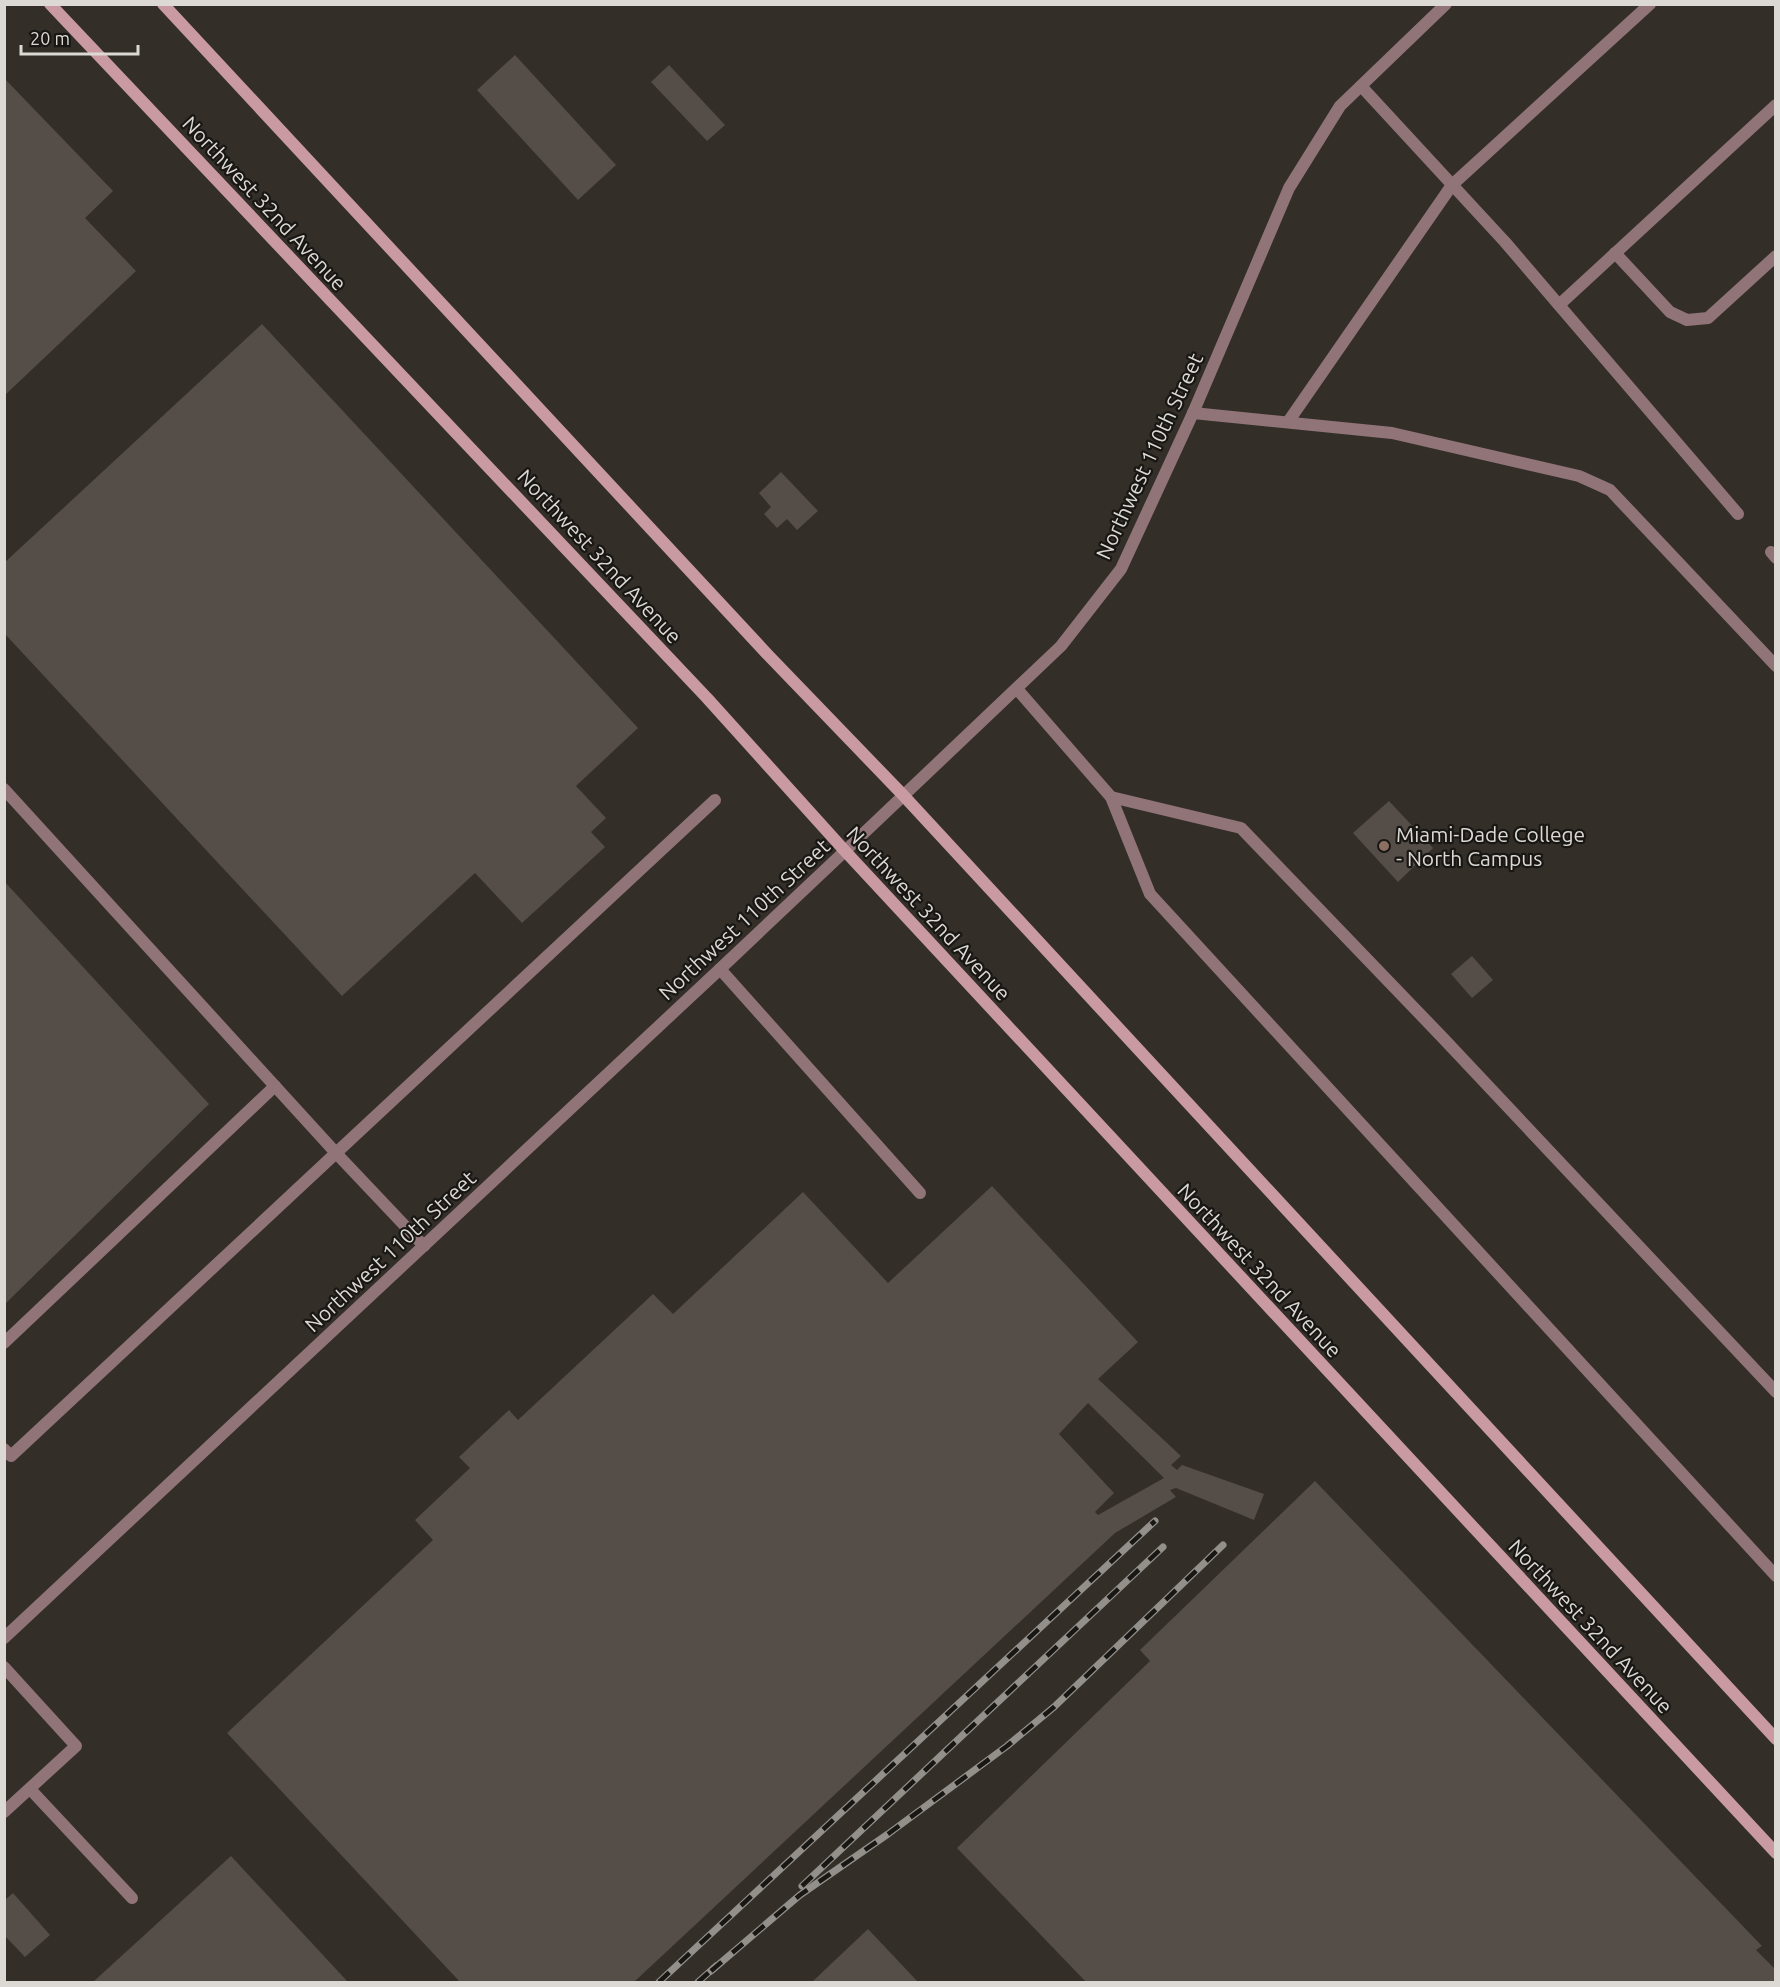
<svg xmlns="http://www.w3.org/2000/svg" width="1780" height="1987" font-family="Ubuntu,sans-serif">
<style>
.building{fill:#544d48;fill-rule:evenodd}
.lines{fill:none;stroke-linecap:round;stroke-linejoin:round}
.service{stroke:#917478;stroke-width:12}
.minor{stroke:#917478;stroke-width:12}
.tertiary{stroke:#917478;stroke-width:12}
.secondary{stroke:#c99aa1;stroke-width:12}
.rail-casing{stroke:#938f8a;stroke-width:7}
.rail{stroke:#191714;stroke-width:4.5;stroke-dasharray:14;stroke-linecap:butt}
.education-dot{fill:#8d6e63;stroke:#191714;stroke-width:2}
.labels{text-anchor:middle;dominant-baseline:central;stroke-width:4.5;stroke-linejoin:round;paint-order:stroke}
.street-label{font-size:21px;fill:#dcd9d5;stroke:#191714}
.poi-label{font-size:21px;fill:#dcd9d5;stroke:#191714;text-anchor:start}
</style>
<rect width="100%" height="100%" fill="#332e28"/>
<!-- building -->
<g class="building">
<polygon points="515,55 616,165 578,200 477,90"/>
<polygon points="669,65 725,125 707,141 651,82"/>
<polygon points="4,78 113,191 85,218 136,271 4,396"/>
<polygon points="262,324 638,728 576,786 606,818 591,832 605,847 522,923 475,873 342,996 4,633 4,563"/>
<polygon points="781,472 818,511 797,530 787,519 777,528 764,514 771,507 759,493"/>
<polygon points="1389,801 1433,848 1398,882 1353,833"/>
<polygon points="4,881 209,1104 4,1305"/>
<polygon points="1472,956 1493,980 1472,998 1451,974"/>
<path d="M992,1186L1138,1342L1098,1379L1181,1456L1171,1465L1177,1470L1182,1465L1264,1494L1254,1520L1176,1488L1170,1490L1176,1497L1115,1533L634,1982H460L227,1733L433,1540L415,1520L470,1468L459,1457L509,1410L518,1420L653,1294L673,1314L803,1192L888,1283ZM1088,1403L1164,1478L1098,1515L1095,1512L1114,1493L1059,1434Z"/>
<polygon points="1315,1481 1762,1946 1756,1950 1776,1970 1776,1982 1086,1982 957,1848 1150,1661 1140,1650"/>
<polygon points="231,1856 348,1982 93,1982"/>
<polygon points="13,1893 50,1935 25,1957 4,1935 4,1901"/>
<polygon points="868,1929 918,1982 812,1982"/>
</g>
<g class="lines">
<!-- service -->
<g class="service">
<polyline points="1361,86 1505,242 1738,514"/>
<polyline points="1615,253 1670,312 1687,320 1708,318 1776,256"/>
<polyline points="1559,305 1776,105"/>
<polyline points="1193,413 1392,433 1579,476 1610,490 1776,666"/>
<polyline points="1288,422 1452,185 1650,4"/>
<polyline points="1771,552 1776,558"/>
<polyline points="1017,689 1111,797 1150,894 1776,1576"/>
<polyline points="4,789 336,1153 11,1456 4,1449"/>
<polyline points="1111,797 1241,828 1442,1037 1776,1392"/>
<polyline points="720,969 920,1193"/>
<polyline points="424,1246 336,1153 715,800"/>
<polyline points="4,1343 275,1086"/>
<polyline points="4,1667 76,1746 4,1812"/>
<polyline points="30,1789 132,1898"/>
</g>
<!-- minor -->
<polyline class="minor" points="4,1638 720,969 845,851"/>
<!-- tertiary -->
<polyline class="tertiary" points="845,851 1061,646 1121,569 1193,413 1289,188 1340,106 1446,4"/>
<!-- secondary -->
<g class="secondary">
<polyline points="50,4 707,698 845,851 1776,1853"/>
<polyline points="163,4 769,656 903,795 1776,1739"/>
</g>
<defs>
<g id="rail">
<polyline points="802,1886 1163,1547"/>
<polyline points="711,1971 800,1895 888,1834 1007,1746 1054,1707 1223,1545"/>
<polyline points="659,1982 1155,1521"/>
<polyline points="698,1982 716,1966"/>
</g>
</defs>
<!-- rail casing -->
<use href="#rail" class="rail-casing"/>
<!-- rail -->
<use href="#rail" class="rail"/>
</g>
<!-- markers -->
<circle class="education-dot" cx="1384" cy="846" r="6"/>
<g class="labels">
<!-- street labels -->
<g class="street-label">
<text transform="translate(265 203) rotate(47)">Northwest 32nd Avenue</text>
<text transform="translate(1149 456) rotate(-65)">Northwest 110th Street</text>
<text transform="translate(600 556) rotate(47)">Northwest 32nd Avenue</text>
<text transform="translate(929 913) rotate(47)">Northwest 32nd Avenue</text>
<text transform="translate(744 919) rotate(-43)">Northwest 110th Street</text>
<text transform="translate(390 1251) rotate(-43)">Northwest 110th Street</text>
<text transform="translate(1260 1270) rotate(47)">Northwest 32nd Avenue</text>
<text transform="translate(1591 1626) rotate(47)">Northwest 32nd Avenue</text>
</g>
<!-- poi labels -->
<g class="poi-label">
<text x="1396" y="834">Miami-Dade College<tspan x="1396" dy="24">- North Campus</tspan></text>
</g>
</g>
<!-- border -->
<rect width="1780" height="1987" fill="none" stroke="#dcd9d5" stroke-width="12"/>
<!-- scale -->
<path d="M21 45v9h117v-9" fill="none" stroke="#dcd9d5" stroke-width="3"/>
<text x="30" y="45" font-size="18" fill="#dcd9d5" stroke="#191714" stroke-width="4.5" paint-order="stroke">20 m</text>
</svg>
